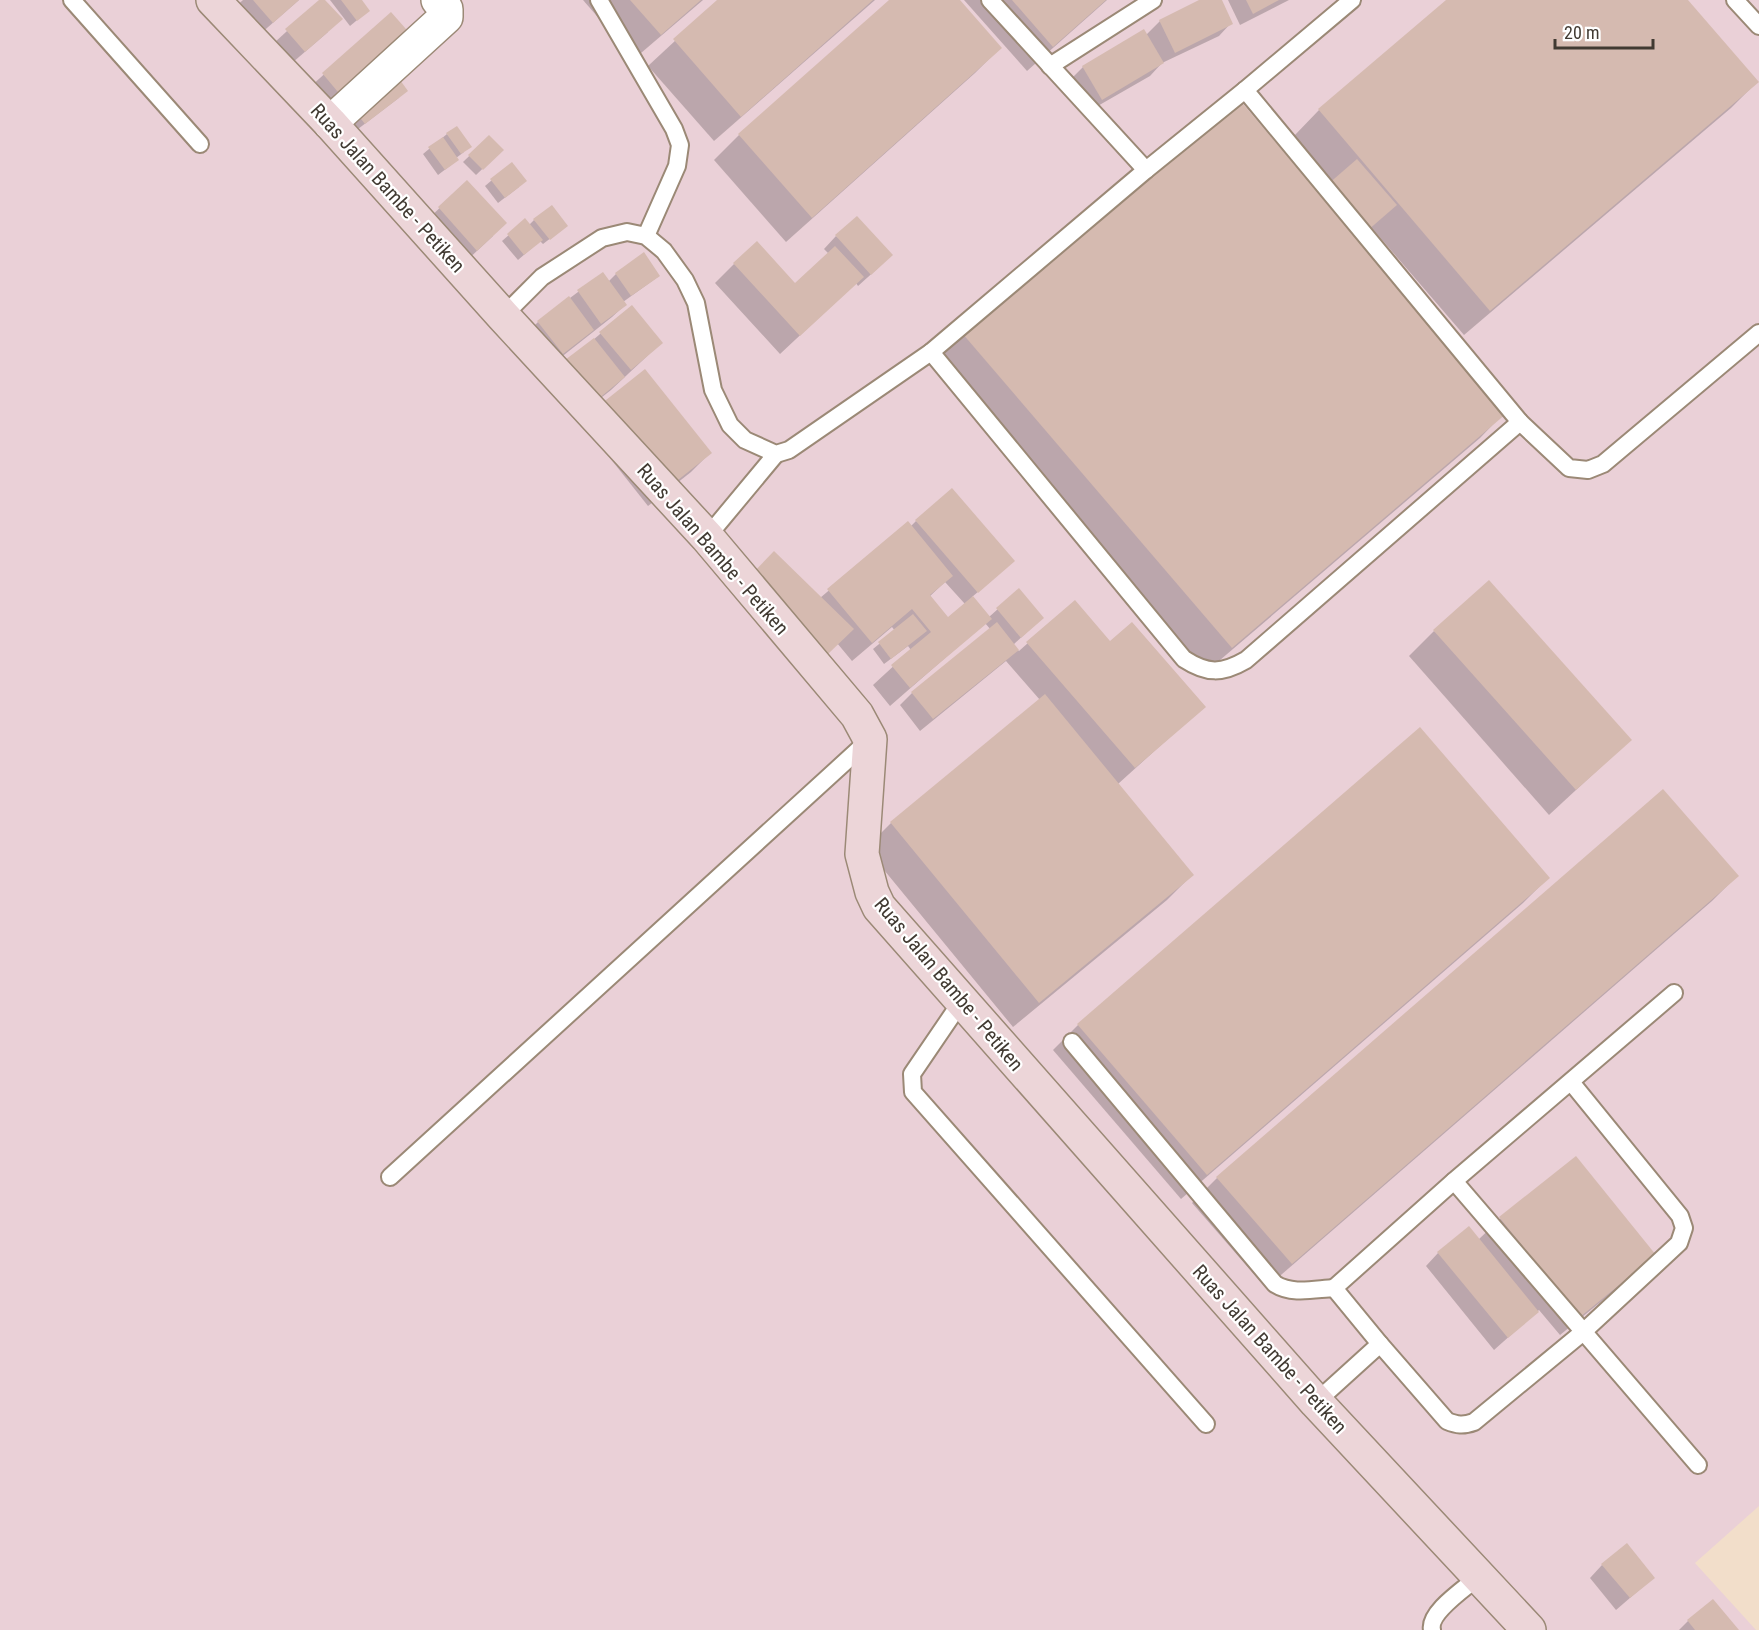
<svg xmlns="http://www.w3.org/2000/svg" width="1759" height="1630" font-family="'Roboto Condensed',sans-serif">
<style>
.industrial{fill:#ead0d7}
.shadow{fill:#0003;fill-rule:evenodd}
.building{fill:#d5bab0}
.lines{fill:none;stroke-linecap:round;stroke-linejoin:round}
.lane-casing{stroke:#9b8976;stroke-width:20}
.street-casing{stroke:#9b8976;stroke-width:36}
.secondary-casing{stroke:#9b8976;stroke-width:36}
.lane{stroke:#fff;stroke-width:16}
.street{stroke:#fff;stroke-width:33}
.secondary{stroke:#ecd5d8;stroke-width:33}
.labels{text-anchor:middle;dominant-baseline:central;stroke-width:4.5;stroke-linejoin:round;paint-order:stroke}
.street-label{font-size:20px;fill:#413a32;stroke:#fff}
</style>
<rect width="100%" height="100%" fill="#f2deca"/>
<!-- industrial -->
<polygon class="industrial" points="0,0 1759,0 1759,1506 1695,1563 1756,1630 0,1630"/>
<!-- shadow -->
<g class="shadow">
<polygon points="243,0 299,0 259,35 235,7"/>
<polygon points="321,0 323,0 328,32 292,63 274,43"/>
<polygon points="330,0 360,0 362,16 350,26"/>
<polygon points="583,0 703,0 634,59"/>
<polygon points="719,0 875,0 714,141 648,66"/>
<polygon points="891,0 958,0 1000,48 975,73 786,242 714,160 739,135"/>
<polygon points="964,0 1107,0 1027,71"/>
<polygon points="1203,0 1220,0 1231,23 1219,36 1162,63 1150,76 1089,111 1070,80 1083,67 1143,31 1146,35 1160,21"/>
<polygon points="1228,0 1289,0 1240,25"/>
<polygon points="1448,0 1686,0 1757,82 1731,108 1464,335 1371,227 1357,239 1505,412 1480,438 1206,672 938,359 963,334 1319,195 1333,182 1294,136 1319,110"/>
<polygon points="391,14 330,109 310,87"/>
<polygon points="400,97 358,129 352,121"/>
<polygon points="447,134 464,152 456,158 457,160 451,165 438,175 423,154"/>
<polygon points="489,137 502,150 476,175 463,162"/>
<polygon points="511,164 519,187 498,203 485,186"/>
<polygon points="467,182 493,236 464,263 426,221"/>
<polygon points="534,220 560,231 543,244 540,241 518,260 502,241 525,221 529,225"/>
<polygon points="836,236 878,268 858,286 856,283 780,354 715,283 734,264 795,285 829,254 824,249"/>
<polygon points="602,274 608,282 616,274 659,276 623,302 625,305 612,317 550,366 525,335 538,322"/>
<polygon points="632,307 661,343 611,390 583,412 593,340"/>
<polygon points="583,424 710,453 691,472 648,506"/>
<path d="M916,521L1000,573L972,597L989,617L1019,590L1042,618L1013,645L1019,651L1074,602L1110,643L1203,707L1118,784L1192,875L1167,900L1013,1027L866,848L891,823L1040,700L1006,661L920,731L900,705L912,693L991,630L985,623L890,706L873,685L911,650L908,646L884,664L873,649L895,631L892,627L852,661L837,643L815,666L820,598L907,524L910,527ZM945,582L965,604L948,619L929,597Z"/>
<polygon points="1434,631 1630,740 1549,815 1409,656"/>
<polygon points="1737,876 1712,901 1266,1288 1192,1203 1217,1178"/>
<polygon points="1548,878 1523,903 1181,1199 1053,1050 1078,1025"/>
<polygon points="1575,1158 1654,1255 1635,1274 1560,1335 1539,1310 1494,1350 1426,1266 1438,1253 1478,1240 1500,1219"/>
<polygon points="1602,1565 1653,1578 1616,1610 1590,1578"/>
<polygon points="1713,1601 1737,1630 1679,1630 1688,1621"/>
</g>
<!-- building -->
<g class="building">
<polygon points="253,0 299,0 273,23"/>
<polygon points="319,0 325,0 343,19 305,52 285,29"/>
<polygon points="341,0 362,0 370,11 357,21"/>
<polygon points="630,0 701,0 661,35"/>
<polygon points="717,0 873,0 741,117 673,39"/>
<polygon points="889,0 960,0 1002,48 812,218 738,134"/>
<polygon points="1012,0 1106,0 1053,47"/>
<polygon points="1199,0 1222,0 1233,24 1175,53 1159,20"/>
<polygon points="1246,0 1279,0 1253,14"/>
<polygon points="1446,0 1688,0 1759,82 1490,311 1318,109"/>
<polygon points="391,12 413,37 343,98 322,73"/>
<polygon points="1144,29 1164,63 1102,100 1082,66"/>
<polygon points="400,80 408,91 365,124 357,114"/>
<polygon points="1237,97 1507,413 1232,648 962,333"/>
<polygon points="457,126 472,147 461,154 446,133"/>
<polygon points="489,135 504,150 483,170 468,155"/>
<polygon points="443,137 459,160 445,170 428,147"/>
<polygon points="1357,159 1397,205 1367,231 1327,185"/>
<polygon points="512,162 527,181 505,198 490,179"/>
<polygon points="467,180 507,223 477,251 438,207"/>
<polygon points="552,205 568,226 550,240 533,219"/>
<polygon points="857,216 893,255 871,275 835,235"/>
<polygon points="525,218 543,240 524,255 507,234"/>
<polygon points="757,241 795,283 835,246 864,277 800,336 733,263"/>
<polygon points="644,252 660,276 631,296 615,273"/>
<polygon points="603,272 627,305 601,324 577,290"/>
<polygon points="569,296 594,330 563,354 537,321"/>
<polygon points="632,305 663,343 631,370 599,332"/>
<polygon points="594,338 625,377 597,400 565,360"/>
<polygon points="645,369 712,453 668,488 601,404"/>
<polygon points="952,488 1015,561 978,593 915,520"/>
<polygon points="908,521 953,576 930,595 948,617 973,596 992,619 910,688 891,665 931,632 912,609 872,643 827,589"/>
<polygon points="774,551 854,629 828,654 749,577"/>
<polygon points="1489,580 1632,740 1576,790 1433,630"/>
<polygon points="1019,588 1044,618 1021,638 996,608"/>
<polygon points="1075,600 1110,641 1132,622 1206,707 1135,768 1026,642"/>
<polygon points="913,614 927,631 891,659 878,642"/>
<polygon points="997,622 1019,650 933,719 911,692"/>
<polygon points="1045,694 1194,875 1039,1003 890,822"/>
<polygon points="1420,727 1550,878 1207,1175 1077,1024"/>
<polygon points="1663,789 1739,876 1292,1264 1216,1177"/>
<polygon points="1576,1156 1656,1255 1580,1317 1499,1217"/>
<polygon points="1469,1226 1539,1312 1508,1338 1437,1252"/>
<polygon points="1627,1543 1655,1578 1630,1598 1601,1564"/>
<polygon points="1713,1599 1739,1630 1695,1630 1687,1620"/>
</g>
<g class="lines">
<defs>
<g id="lane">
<polyline points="72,0 200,144"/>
<polyline points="599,0 674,129 680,145 677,166 646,236"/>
<polyline points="990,0 1146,170"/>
<polyline points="1735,0 1759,26"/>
<polyline points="1050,66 1153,0"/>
<polyline points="1245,90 1520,422 1569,468 1588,470 1603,464 1759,333"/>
<polyline points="503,316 542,277 602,238 627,232 646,236 664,251 685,280 696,303 713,390 730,425 745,440 776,454 789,450 931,352 1146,170 1245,90 1352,0"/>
<path d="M931,352L1184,659C1207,674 1222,674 1246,660L1520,422"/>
<polyline points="707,537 776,454"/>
<polyline points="961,1002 912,1074 913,1092 1206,1424"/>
<path d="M1072,1042L1275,1284C1292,1295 1315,1289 1334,1288"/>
<polyline points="390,1177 868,741"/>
<polyline points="1454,1181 1698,1465"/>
<path d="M1380,1344L1447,1421C1457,1425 1463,1426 1474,1422L1582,1333L1679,1243L1684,1228L1680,1216L1571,1082"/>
<polyline points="1316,1402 1380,1344 1334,1288 1454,1181 1674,993"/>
<path d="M1432,1630C1428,1612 1466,1588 1478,1577"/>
</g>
<polyline id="street" points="330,123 446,17 446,9 438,0"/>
<polyline id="secondary" points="213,0 330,123 503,316 707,537 857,715 870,739 862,854 872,892 879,907 1316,1402 1529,1630"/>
</defs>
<!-- lane casing -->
<use href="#lane" class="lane-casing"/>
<!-- street casing -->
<use href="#street" class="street-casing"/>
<!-- secondary casing -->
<use href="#secondary" class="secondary-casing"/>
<!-- lane -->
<use href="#lane" class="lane"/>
<!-- street -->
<use href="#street" class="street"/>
<!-- secondary -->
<use href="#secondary" class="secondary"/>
</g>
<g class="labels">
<!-- street labels -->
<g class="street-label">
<text transform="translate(388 188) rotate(48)">Ruas Jalan Bambe - Petiken</text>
<text transform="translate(713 549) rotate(49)">Ruas Jalan Bambe - Petiken</text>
<text transform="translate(949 984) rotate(50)">Ruas Jalan Bambe - Petiken</text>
<text transform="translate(1270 1349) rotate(48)">Ruas Jalan Bambe - Petiken</text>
</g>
</g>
<!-- scale -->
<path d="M1555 39v9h98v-9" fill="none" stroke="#413a32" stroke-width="3"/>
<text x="1564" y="39" font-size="18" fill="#413a32" stroke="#ffffff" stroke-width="4.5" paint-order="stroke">20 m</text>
</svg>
